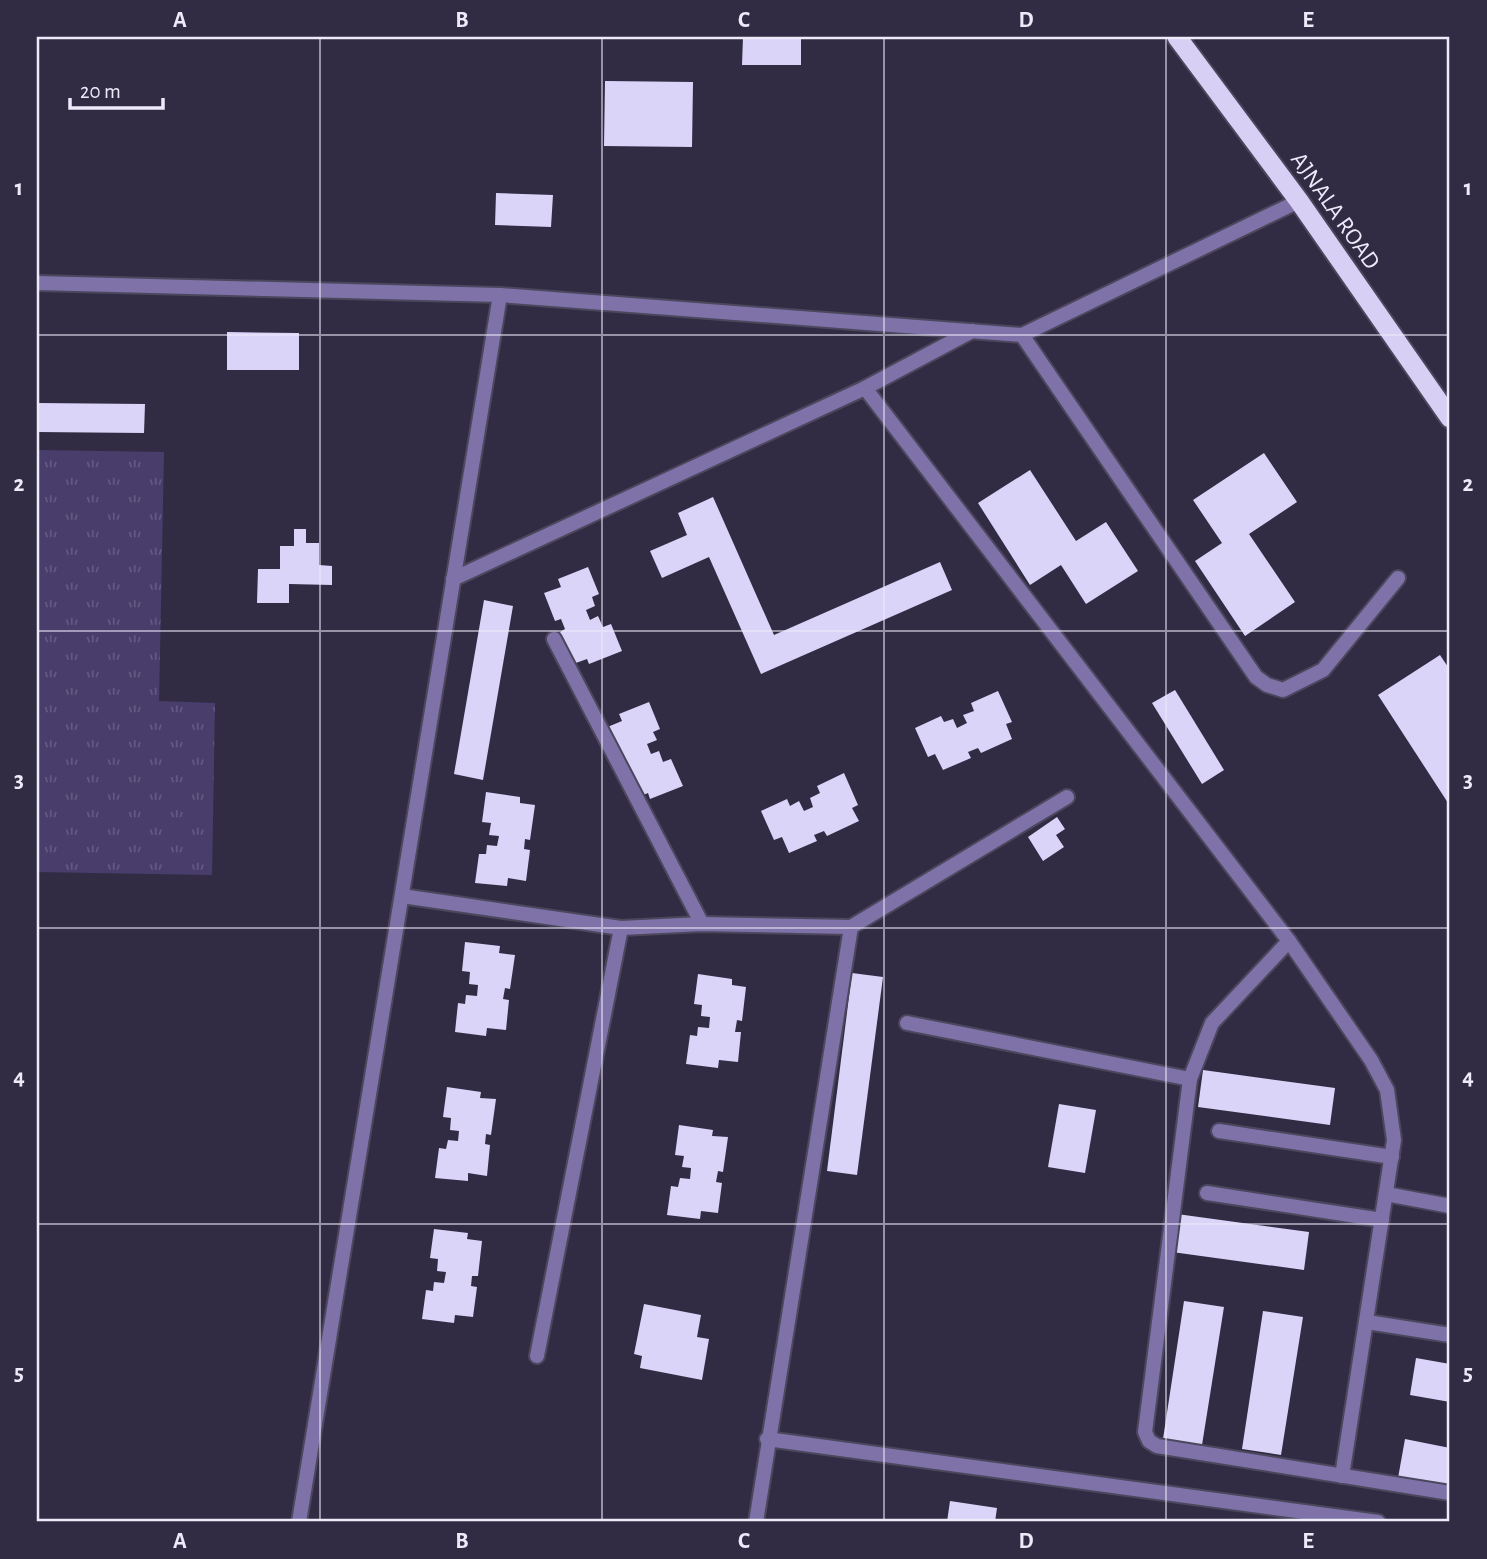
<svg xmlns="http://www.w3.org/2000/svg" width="1487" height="1559" font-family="'Alegreya Sans',sans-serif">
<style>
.grass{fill:url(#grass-tufts)}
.building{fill:#dbd4f9}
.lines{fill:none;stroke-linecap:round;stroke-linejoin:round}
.service-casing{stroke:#4b475d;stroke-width:18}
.minor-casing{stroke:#4b475d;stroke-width:18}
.trunk-casing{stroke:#4b475d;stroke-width:23}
.service{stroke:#7e72a8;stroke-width:14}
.minor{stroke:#7e72a8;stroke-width:14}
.trunk{stroke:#d8d0f4;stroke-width:19}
.grid{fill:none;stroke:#edeafa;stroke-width:2;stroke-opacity:0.55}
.labels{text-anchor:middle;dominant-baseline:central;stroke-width:7;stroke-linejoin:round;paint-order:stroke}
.street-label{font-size:24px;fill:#edeafa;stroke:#312c43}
.neatline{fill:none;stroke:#edeafa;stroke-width:2.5}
.grid-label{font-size:23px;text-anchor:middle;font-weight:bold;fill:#edeafa}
</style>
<defs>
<pattern id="grass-tufts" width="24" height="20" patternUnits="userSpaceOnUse" patternTransform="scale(1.75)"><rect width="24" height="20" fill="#493d6c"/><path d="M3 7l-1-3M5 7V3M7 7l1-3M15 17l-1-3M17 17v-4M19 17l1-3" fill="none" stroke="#645982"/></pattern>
</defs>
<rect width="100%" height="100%" fill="#312c43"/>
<!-- grass -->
<polygon class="grass" points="37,450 164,452 159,701 215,703 212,875 37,872"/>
<!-- building -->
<g class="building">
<polygon points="743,37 801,37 801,65 742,65"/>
<polygon points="605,81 693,82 692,147 604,146"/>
<polygon points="496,193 553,195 551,227 495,225"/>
<polygon points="227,332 299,333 299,370 227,370"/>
<polygon points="37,403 145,404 144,433 37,432"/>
<polygon points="1264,453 1297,502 1249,534 1295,602 1245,636 1195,561 1222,543 1193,500"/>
<polygon points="1030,470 1076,541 1106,522 1138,571 1086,604 1061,565 1030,585 978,503"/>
<polygon points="713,497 774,635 940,562 952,590 761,674 709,557 662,578 650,551 687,535 678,513"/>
<polygon points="294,529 306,529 306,543 319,543 319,565 332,566 332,585 289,584 289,603 257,603 258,569 280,569 280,546 294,546"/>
<polygon points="588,567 599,594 592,597 595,606 586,610 590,620 598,616 603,627 611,624 622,651 589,664 587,659 573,664 560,632 565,629 561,619 555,621 544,593 561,587 558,579"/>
<polygon points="484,600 513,606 483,780 454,774"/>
<polygon points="1440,655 1450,670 1450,806 1378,695"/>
<polygon points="1175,690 1224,770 1202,784 1152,703"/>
<polygon points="998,691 1012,722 1006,724 1012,739 981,753 978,748 968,752 971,758 943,770 935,754 928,757 915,728 941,716 944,722 953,719 957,728 967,723 963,715 974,711 971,703"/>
<polygon points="649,702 660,729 653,732 657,740 647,744 651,754 659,751 663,762 671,759 683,786 650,799 648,793 634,799 605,728 622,721 619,714"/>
<polygon points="844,773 858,805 852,808 859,821 827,836 824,831 814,835 817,841 789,853 782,837 774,840 761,811 787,799 790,806 799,801 804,811 813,807 810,798 820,793 817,786"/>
<polygon points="486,792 520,797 520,803 535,805 530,840 525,839 524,849 530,850 526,881 508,878 507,886 475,883 479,854 486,854 487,845 497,846 499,836 489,835 491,823 482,822"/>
<polygon points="1057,817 1065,829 1056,835 1064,847 1043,861 1028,837"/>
<polygon points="465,942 500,946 499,953 515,955 510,989 505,988 503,999 509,1000 506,1030 487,1028 486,1036 455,1032 458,1003 465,1004 466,995 477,996 478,985 469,984 470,972 462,971"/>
<polygon points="852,973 883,977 857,1175 827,1171"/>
<polygon points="698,974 732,979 732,985 746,987 742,1021 737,1020 735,1032 741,1032 738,1062 719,1060 718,1068 686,1064 690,1035 697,1036 698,1027 709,1028 710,1017 701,1016 702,1005 694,1004"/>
<polygon points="1203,1070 1335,1088 1330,1125 1198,1107"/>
<polygon points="447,1087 481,1092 480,1098 496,1099 491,1135 486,1134 485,1144 490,1145 487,1176 468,1173 468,1181 435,1178 439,1148 446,1149 448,1140 458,1141 459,1131 450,1130 451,1118 443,1117"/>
<polygon points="1059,1104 1096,1110 1085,1173 1048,1167"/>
<polygon points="679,1125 713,1130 712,1136 728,1137 723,1172 718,1171 716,1182 722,1183 718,1213 701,1211 700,1219 667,1215 671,1186 678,1187 680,1178 690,1179 691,1168 682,1167 684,1156 675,1155"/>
<polygon points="1177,1214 1309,1232 1304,1270 1172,1252"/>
<polygon points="434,1229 468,1233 467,1239 482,1241 478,1276 472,1276 471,1286 477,1287 473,1317 455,1315 454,1323 422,1319 426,1290 433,1291 434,1282 444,1283 446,1272 437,1271 438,1259 430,1258"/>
<polygon points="1184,1301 1224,1307 1202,1445 1163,1439"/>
<polygon points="644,1304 701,1315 697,1337 709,1339 702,1380 640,1368 642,1356 634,1354"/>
<polygon points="1263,1311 1303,1317 1281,1455 1242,1449"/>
<polygon points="1416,1358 1450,1364 1450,1402 1410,1395"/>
<polygon points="1405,1439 1450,1448 1450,1487 1398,1478"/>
<polygon points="950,1501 997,1508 995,1522 947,1522"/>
</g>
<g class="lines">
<defs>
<g id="service">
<polyline points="1022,335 1256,677 1267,685 1283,690 1323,670 1398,578"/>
<polyline points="865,388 1289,941 1371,1060 1387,1090 1394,1140 1342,1476"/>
<polyline points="554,639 702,924"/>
<polyline points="402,896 621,928 702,924 851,927 1067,797"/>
<polyline points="1289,941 1212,1023 1190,1079 1145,1432 1149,1441 1157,1446 1450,1493"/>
<polyline points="907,1023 1190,1079"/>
<polyline points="1219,1131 1392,1157"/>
<polyline points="1207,1193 1382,1220"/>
<polyline points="1386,1194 1450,1206"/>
<polyline points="1367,1322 1450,1335"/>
<polyline points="537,1356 621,928"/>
<polyline points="767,1439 1378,1522"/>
<polyline points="756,1522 851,927"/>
</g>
<g id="minor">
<polyline points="37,283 500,295 1022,335 1299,201"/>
<polyline points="453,579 865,388 972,331"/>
<polyline points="299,1522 500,295"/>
</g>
<polyline id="trunk" points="1177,37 1299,201 1450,418"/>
</defs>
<!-- service casing -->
<use href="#service" class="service-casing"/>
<!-- minor casing -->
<use href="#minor" class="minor-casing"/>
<!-- trunk casing -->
<use href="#trunk" class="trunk-casing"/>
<!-- service -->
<use href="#service" class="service"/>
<!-- minor -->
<use href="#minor" class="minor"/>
<!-- trunk -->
<use href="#trunk" class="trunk"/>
</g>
<!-- grid -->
<path class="grid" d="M320,37V1522M602,37V1522M884,37V1522M1166,37V1522M37,335H1450M37,631H1450M37,928H1450M37,1224H1450"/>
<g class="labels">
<!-- street labels -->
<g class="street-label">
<text transform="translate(1335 211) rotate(55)">AJNALA ROAD</text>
</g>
</g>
<!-- border -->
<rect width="1487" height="1559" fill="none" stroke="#312c43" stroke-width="77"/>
<!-- scale -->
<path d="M70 98v10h93v-10" fill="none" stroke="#edeafa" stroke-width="3.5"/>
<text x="80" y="98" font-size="21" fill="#edeafa" stroke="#312c43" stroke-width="5" paint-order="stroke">20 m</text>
<rect x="38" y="38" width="1410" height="1482" class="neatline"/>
<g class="grid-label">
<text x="180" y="27">A</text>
<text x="462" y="27">B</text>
<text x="744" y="27">C</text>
<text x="1026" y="27">D</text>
<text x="1308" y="27">E</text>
<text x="19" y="195">1</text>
<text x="1468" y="195">1</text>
<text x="19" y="491">2</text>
<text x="1468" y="491">2</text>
<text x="19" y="787">3</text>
<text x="1468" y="787">3</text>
<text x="19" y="1084">4</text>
<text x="1468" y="1084">4</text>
<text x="19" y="1380">5</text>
<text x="1468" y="1380">5</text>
<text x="180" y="1548">A</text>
<text x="462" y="1548">B</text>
<text x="744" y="1548">C</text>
<text x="1026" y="1548">D</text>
<text x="1308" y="1548">E</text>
</g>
</svg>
